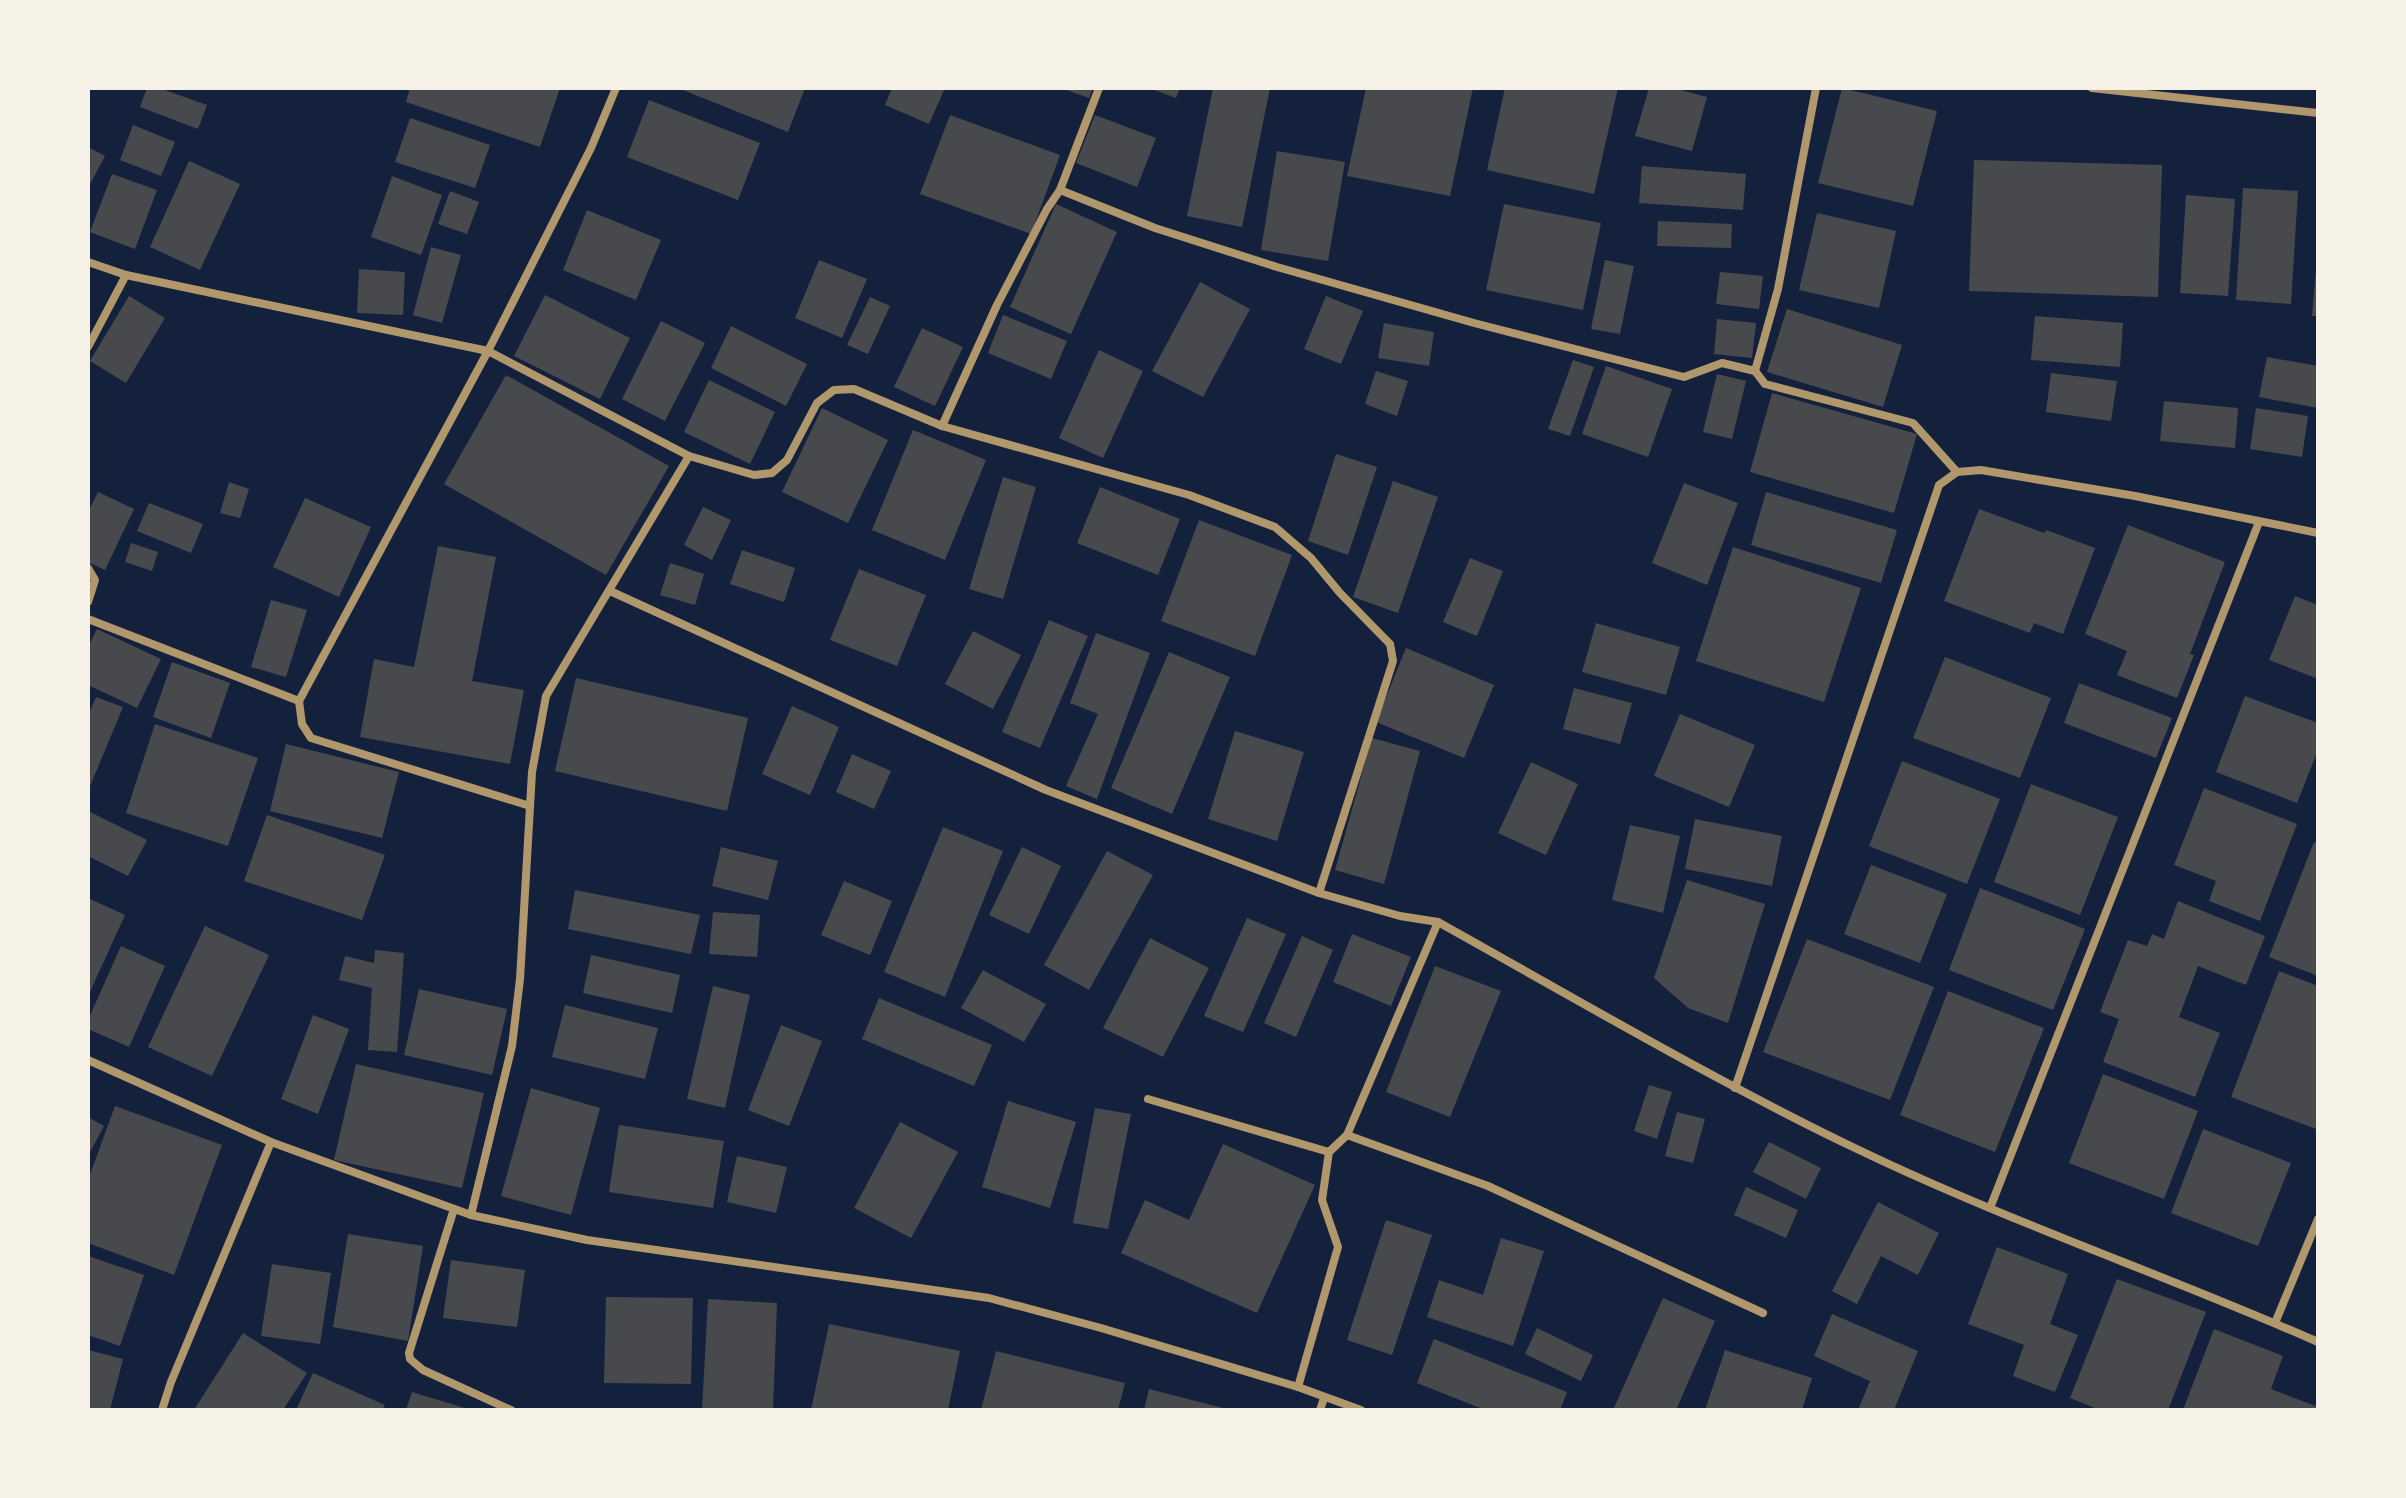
<svg xmlns="http://www.w3.org/2000/svg" width="2406" height="1498" font-family="Helvetica,sans-serif">
<style>
.building{fill:#48494c}
.lines{fill:none;stroke-linecap:round;stroke-linejoin:round}
.minor{stroke:#b1986c;stroke-width:8}
</style>
<rect width="100%" height="100%" fill="#14213d"/>
<!-- building -->
<g class="building">
<polygon points="147,88 159,88 207,105 198,129 140,107"/>
<polygon points="410,88 560,88 540,147 406,102"/>
<polygon points="678,88 805,88 788,132"/>
<polygon points="892,88 945,88 929,124 885,105"/>
<polygon points="1061,88 1093,88 1089,98"/>
<polygon points="1149,88 1180,88 1176,98"/>
<polygon points="1213,88 1270,88 1242,227 1187,216"/>
<polygon points="1366,88 1473,88 1450,196 1347,176"/>
<polygon points="1505,88 1618,88 1594,194 1487,170"/>
<polygon points="1649,88 1673,88 1707,97 1692,151 1635,136"/>
<polygon points="1842,88 1937,111 1913,206 1818,183"/>
<polygon points="649,100 760,143 738,200 627,157"/>
<polygon points="950,115 1060,155 1031,234 920,194"/>
<polygon points="1095,115 1156,138 1137,187 1076,163"/>
<polygon points="410,118 490,145 475,188 395,162"/>
<polygon points="133,125 175,142 161,176 120,160"/>
<polygon points="88,147 105,156 88,188"/>
<polygon points="1277,151 1345,162 1328,261 1261,250"/>
<polygon points="1974,160 2162,165 2158,297 1969,291"/>
<polygon points="189,161 240,184 200,270 150,247"/>
<polygon points="1642,166 1746,174 1743,210 1639,203"/>
<polygon points="112,174 157,190 135,249 90,232"/>
<polygon points="392,176 442,195 421,255 371,237"/>
<polygon points="2243,188 2298,191 2291,304 2236,300"/>
<polygon points="450,191 479,202 467,234 438,224"/>
<polygon points="2186,195 2235,199 2228,296 2180,293"/>
<polygon points="1056,204 1117,232 1071,334 1010,307"/>
<polygon points="1504,204 1601,223 1583,310 1486,290"/>
<polygon points="587,210 661,240 636,300 563,270"/>
<polygon points="1817,213 1896,231 1879,308 1799,290"/>
<polygon points="1658,221 1732,224 1731,248 1657,246"/>
<polygon points="431,247 461,255 442,323 413,315"/>
<polygon points="819,260 867,279 842,338 795,318"/>
<polygon points="1605,260 1634,266 1620,334 1591,329"/>
<polygon points="359,269 405,272 403,315 357,313"/>
<polygon points="2316,270 2318,270 2318,316 2312,316"/>
<polygon points="1720,272 1763,276 1759,309 1716,304"/>
<polygon points="1200,282 1250,309 1203,397 1152,371"/>
<polygon points="545,295 630,338 600,399 514,356"/>
<polygon points="129,296 165,318 126,383 90,361"/>
<polygon points="1326,296 1363,311 1341,364 1304,349"/>
<polygon points="870,297 890,306 868,354 847,345"/>
<polygon points="1787,309 1902,345 1883,407 1767,372"/>
<polygon points="1003,315 1067,341 1051,379 988,353"/>
<polygon points="2035,316 2123,323 2120,367 2031,360"/>
<polygon points="1717,319 1756,323 1752,358 1714,354"/>
<polygon points="661,321 705,343 665,421 622,399"/>
<polygon points="1384,323 1434,332 1429,366 1378,358"/>
<polygon points="731,326 807,364 786,406 711,368"/>
<polygon points="922,328 963,347 935,406 894,387"/>
<polygon points="1099,350 1143,371 1103,458 1059,438"/>
<polygon points="2267,357 2318,366 2318,408 2259,397"/>
<polygon points="1573,360 1594,367 1570,436 1548,429"/>
<polygon points="1606,366 1672,389 1648,457 1582,434"/>
<polygon points="1376,371 1408,381 1397,416 1365,404"/>
<polygon points="2051,373 2117,381 2111,421 2046,412"/>
<polygon points="1717,374 1746,381 1732,439 1703,432"/>
<polygon points="506,375 669,466 606,575 444,484"/>
<polygon points="709,380 775,412 750,464 684,432"/>
<polygon points="1772,393 1917,434 1894,513 1750,472"/>
<polygon points="2164,401 2238,408 2235,448 2160,441"/>
<polygon points="822,408 888,440 848,523 782,492"/>
<polygon points="2256,408 2308,416 2302,457 2250,449"/>
<polygon points="913,430 986,460 945,560 872,530"/>
<polygon points="1336,454 1377,467 1348,555 1308,541"/>
<polygon points="1003,477 1036,487 1003,599 969,589"/>
<polygon points="1393,481 1438,497 1398,613 1353,597"/>
<polygon points="229,482 249,489 240,518 220,513"/>
<polygon points="1684,483 1738,503 1707,585 1652,563"/>
<polygon points="1100,487 1180,519 1158,575 1077,543"/>
<polygon points="98,492 134,509 105,570 88,562 88,512"/>
<polygon points="1766,492 1897,530 1881,583 1751,545"/>
<polygon points="305,498 371,527 339,597 273,567"/>
<polygon points="149,503 203,524 191,553 137,531"/>
<polygon points="703,507 731,520 712,560 684,545"/>
<polygon points="1979,509 2044,533 2046,530 2095,548 2063,634 2034,623 2030,633 1944,601"/>
<polygon points="1199,520 1292,555 1255,656 1161,621"/>
<polygon points="2128,525 2225,562 2190,654 2194,655 2177,698 2117,675 2127,651 2085,634"/>
<polygon points="131,543 158,552 152,571 125,562"/>
<polygon points="438,546 496,557 472,681 524,690 510,764 360,737 374,659 414,667"/>
<polygon points="1733,547 1861,588 1824,702 1696,661"/>
<polygon points="742,550 795,568 784,602 730,584"/>
<polygon points="1470,558 1503,571 1477,636 1443,622"/>
<polygon points="670,563 704,574 695,605 660,595"/>
<polygon points="859,569 926,595 897,666 830,640"/>
<polygon points="2295,596 2318,605 2318,679 2269,660"/>
<polygon points="271,600 307,610 286,677 251,667"/>
<polygon points="1049,620 1088,636 1040,748 1002,732"/>
<polygon points="1596,623 1680,647 1666,695 1582,672"/>
<polygon points="97,629 161,659 137,708 88,685 88,647"/>
<polygon points="973,631 1021,655 993,709 945,684"/>
<polygon points="1096,633 1150,653 1097,799 1066,786 1098,714 1070,703"/>
<polygon points="1406,648 1494,685 1464,758 1376,722"/>
<polygon points="1169,652 1230,677 1172,814 1111,788"/>
<polygon points="1945,657 2051,698 2020,778 1913,738"/>
<polygon points="172,662 230,683 211,738 153,717"/>
<polygon points="576,678 748,718 727,811 555,771"/>
<polygon points="2079,683 2172,718 2156,758 2064,723"/>
<polygon points="1574,688 1632,703 1620,744 1563,729"/>
<polygon points="2245,696 2318,723 2318,750 2297,803 2216,772"/>
<polygon points="96,697 123,707 88,791 88,716"/>
<polygon points="792,706 839,727 810,795 762,774"/>
<polygon points="1680,714 1755,745 1729,807 1654,776"/>
<polygon points="155,724 258,758 228,846 126,813"/>
<polygon points="1235,731 1304,752 1277,841 1208,819"/>
<polygon points="1372,738 1420,751 1384,884 1335,870"/>
<polygon points="286,744 399,772 382,838 270,811"/>
<polygon points="852,754 891,771 874,809 836,792"/>
<polygon points="1902,761 2000,799 1967,884 1869,846"/>
<polygon points="1531,762 1578,784 1546,855 1498,833"/>
<polygon points="2031,784 2118,817 2080,915 1994,882"/>
<polygon points="2204,788 2297,824 2260,921 2209,901 2216,881 2174,865"/>
<polygon points="88,811 147,840 128,876 88,856"/>
<polygon points="267,815 385,855 362,920 244,881"/>
<polygon points="1695,819 1782,836 1772,886 1685,869"/>
<polygon points="1630,825 1680,836 1663,913 1612,900"/>
<polygon points="943,827 1003,851 945,997 884,972"/>
<polygon points="2314,842 2318,843 2318,976 2269,957"/>
<polygon points="721,847 778,861 768,900 712,886"/>
<polygon points="1022,847 1061,866 1029,934 989,915"/>
<polygon points="1107,851 1153,875 1089,990 1044,965"/>
<polygon points="1871,865 1947,894 1920,963 1844,934"/>
<polygon points="1687,880 1765,904 1728,1023 1688,1008 1654,978"/>
<polygon points="844,881 892,901 870,955 821,935"/>
<polygon points="1980,888 2085,929 2053,1010 1949,970"/>
<polygon points="575,890 700,915 691,954 568,929"/>
<polygon points="88,898 125,915 88,996"/>
<polygon points="2178,901 2265,936 2246,985 2198,966 2179,1017 2220,1033 2195,1097 2103,1062 2119,1019 2100,1012 2128,940 2147,946 2152,934 2164,939"/>
<polygon points="713,912 760,915 757,957 709,954"/>
<polygon points="1247,918 1286,934 1243,1032 1204,1016"/>
<polygon points="205,926 269,955 212,1076 148,1047"/>
<polygon points="1352,934 1411,957 1391,1006 1333,982"/>
<polygon points="1302,936 1333,950 1296,1037 1264,1023"/>
<polygon points="1150,938 1209,968 1163,1057 1103,1028"/>
<polygon points="1807,939 1934,987 1890,1100 1763,1052"/>
<polygon points="121,946 165,966 129,1047 88,1029 88,1020"/>
<polygon points="375,950 404,953 397,1052 368,1050 372,988 339,980 345,956 374,963"/>
<polygon points="591,955 680,975 672,1013 583,993"/>
<polygon points="1435,966 1501,991 1450,1117 1386,1092"/>
<polygon points="983,970 1046,1004 1024,1042 961,1008"/>
<polygon points="2279,971 2318,986 2316,1129 2231,1097"/>
<polygon points="713,986 750,995 725,1108 687,1099"/>
<polygon points="419,989 507,1009 492,1075 404,1055"/>
<polygon points="1948,991 2044,1028 1995,1152 1900,1115"/>
<polygon points="879,998 992,1045 974,1086 862,1039"/>
<polygon points="565,1005 658,1028 645,1079 552,1057"/>
<polygon points="313,1015 349,1029 318,1114 281,1099"/>
<polygon points="781,1025 822,1041 789,1126 748,1110"/>
<polygon points="356,1064 484,1093 462,1188 334,1160"/>
<polygon points="2103,1074 2198,1111 2164,1199 2069,1163"/>
<polygon points="1649,1085 1672,1092 1657,1139 1634,1131"/>
<polygon points="531,1088 600,1108 571,1215 501,1196"/>
<polygon points="1008,1101 1076,1122 1050,1208 982,1187"/>
<polygon points="115,1106 222,1145 174,1275 88,1243 88,1180"/>
<polygon points="1095,1108 1131,1114 1108,1229 1073,1223"/>
<polygon points="1677,1112 1705,1119 1693,1163 1665,1156"/>
<polygon points="88,1117 104,1126 88,1156"/>
<polygon points="900,1122 958,1152 911,1238 854,1208"/>
<polygon points="619,1125 724,1141 713,1208 609,1192"/>
<polygon points="2203,1129 2291,1163 2258,1246 2171,1213"/>
<polygon points="1769,1142 1821,1168 1806,1199 1753,1172"/>
<polygon points="1223,1144 1315,1185 1257,1313 1121,1253 1145,1200 1189,1220"/>
<polygon points="737,1156 787,1167 776,1213 727,1202"/>
<polygon points="1746,1187 1798,1210 1786,1238 1734,1215"/>
<polygon points="1878,1202 1939,1233 1918,1275 1881,1256 1857,1304 1832,1291"/>
<polygon points="1386,1220 1432,1235 1392,1355 1347,1340"/>
<polygon points="348,1234 423,1246 408,1341 333,1327"/>
<polygon points="1501,1238 1544,1251 1513,1346 1427,1317 1439,1280 1483,1295"/>
<polygon points="1997,1247 2068,1274 2050,1324 2078,1335 2055,1392 2013,1376 2024,1345 1968,1324"/>
<polygon points="88,1256 144,1275 120,1346 88,1335"/>
<polygon points="451,1260 525,1270 517,1327 443,1318"/>
<polygon points="272,1264 331,1273 320,1344 261,1336"/>
<polygon points="2117,1279 2206,1312 2168,1410 2100,1410 2070,1398"/>
<polygon points="606,1297 693,1298 691,1384 604,1383"/>
<polygon points="1663,1298 1715,1321 1676,1410 1613,1410"/>
<polygon points="708,1299 777,1303 773,1410 702,1410"/>
<polygon points="1832,1314 1918,1351 1894,1410 1858,1410 1870,1381 1814,1356"/>
<polygon points="829,1324 960,1351 948,1410 811,1410"/>
<polygon points="1537,1328 1593,1355 1581,1381 1525,1354"/>
<polygon points="2214,1329 2283,1356 2271,1389 2318,1407 2317,1410 2183,1410"/>
<polygon points="243,1333 307,1373 283,1410 194,1410"/>
<polygon points="1434,1339 1567,1392 1560,1410 1485,1410 1417,1383"/>
<polygon points="88,1350 123,1359 110,1410 88,1410"/>
<polygon points="1725,1350 1812,1378 1802,1410 1705,1410"/>
<polygon points="996,1351 1125,1383 1118,1410 981,1410"/>
<polygon points="313,1373 385,1405 382,1410 296,1410"/>
<polygon points="1149,1389 1227,1409 1227,1410 1144,1410"/>
<polygon points="412,1392 468,1409 468,1410 406,1410"/>
</g>
<g class="lines">
<!-- minor -->
<g class="minor">
<polyline points="2092,88 2318,113"/>
<polyline points="1060,190 1155,228 1277,267 1474,323 1684,377 1722,363 1755,371 1765,384 1913,423 1957,472"/>
<polyline points="88,262 126,275 488,351 689,456 754,475 772,473 787,460 817,403 834,390 854,389 942,426 1189,495 1275,527 1311,558 1340,593 1390,644 1393,661 1319,893"/>
<polyline points="88,347 126,275"/>
<polyline points="1755,371 1778,289 1816,88"/>
<polyline points="942,426 997,305 1047,209 1060,190 1099,88"/>
<polyline points="1957,472 1981,470 2135,496 2318,533"/>
<polyline points="88,568 95,580 88,602"/>
<path d="M610,591L1046,790L1319,893L1400,916L1438,922C1578,1000 1715,1081 1859,1150C2009,1222 2166,1275 2318,1342"/>
<polyline points="88,619 299,701"/>
<polyline points="530,806 311,738 302,724 299,701 488,351 591,148 616,88"/>
<polyline points="88,1060 271,1142 471,1215 587,1240 989,1298 1101,1328 1298,1387 1361,1410"/>
<polyline points="1735,1088 1939,485 1957,472"/>
<polyline points="1148,1099 1329,1152"/>
<polyline points="1347,1135 1488,1186 1763,1313"/>
<polyline points="1990,1208 2259,522"/>
<polyline points="454,1209 409,1353 410,1359 423,1370 511,1410"/>
<polyline points="471,1215 512,1046 520,979 532,772 546,696 689,456"/>
<polyline points="2275,1323 2318,1219"/>
<polyline points="1298,1387 1338,1247 1322,1200 1329,1152 1347,1135 1438,922"/>
<polyline points="162,1410 171,1382 271,1142"/>
<polyline points="1320,1410 1324,1398"/>
</g>
</g>
<!-- border -->
<rect width="2406" height="1498" fill="none" stroke="#f6f1e7" stroke-width="180"/>
</svg>
